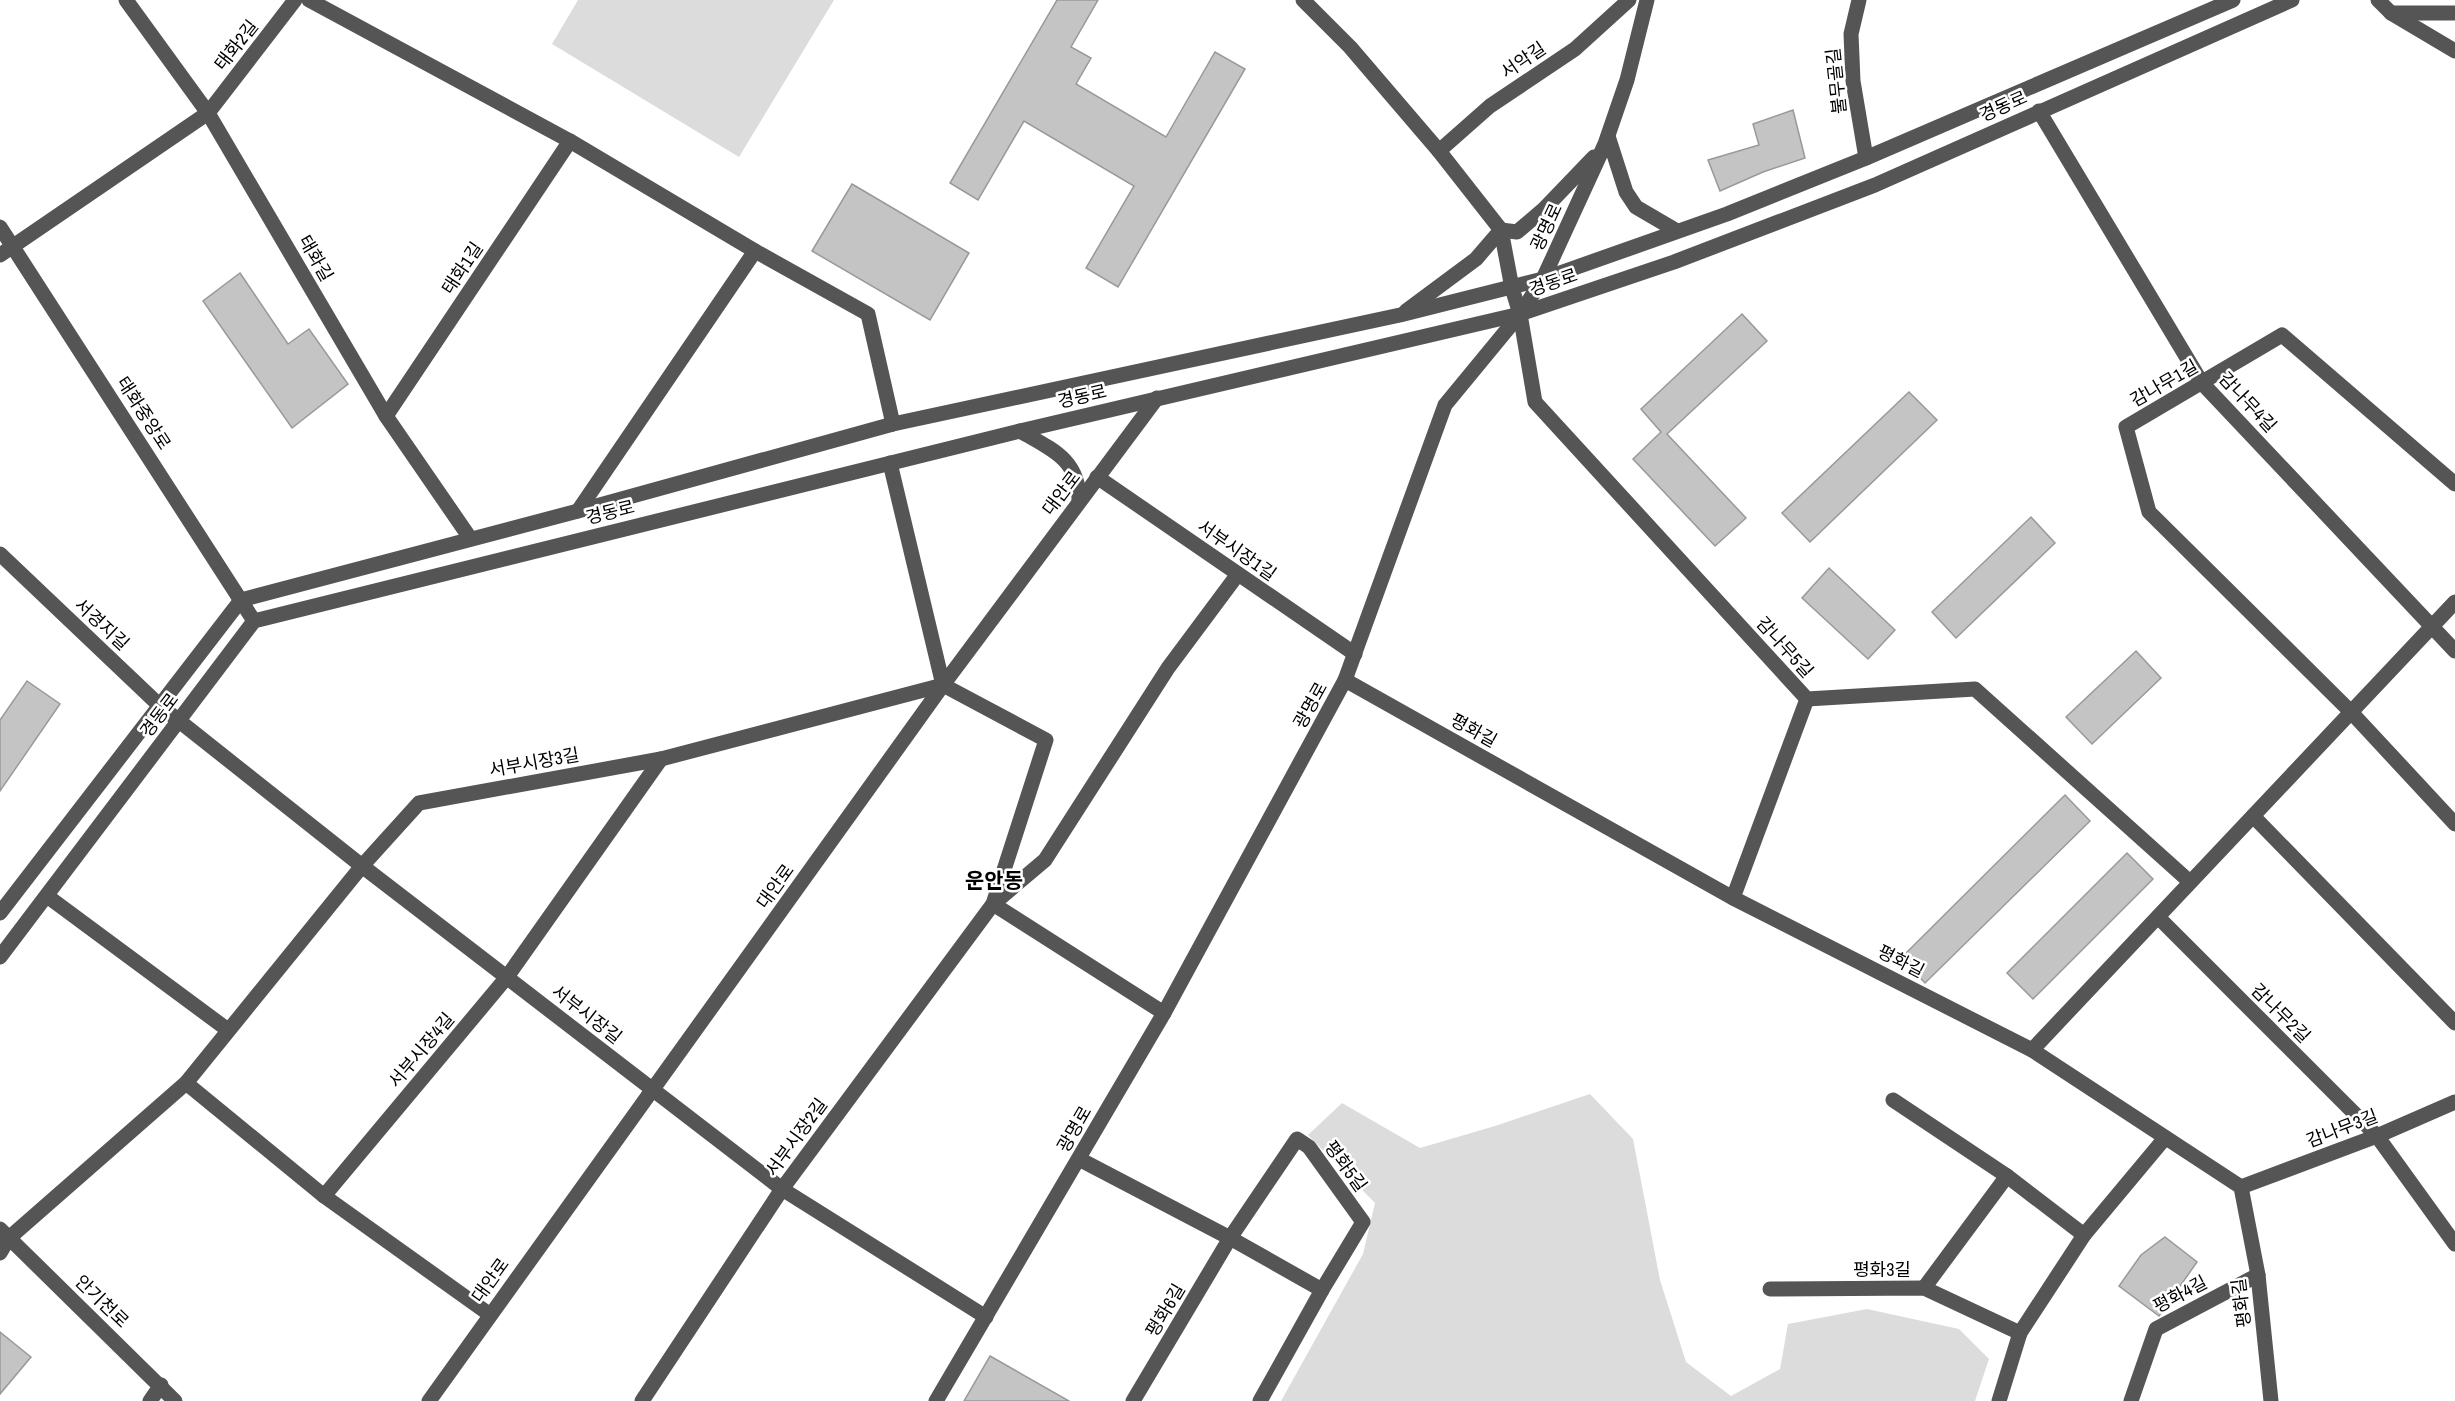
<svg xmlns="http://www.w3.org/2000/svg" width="2455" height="1401" font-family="'Archivo Narrow','Noto Sans KR',sans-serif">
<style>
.green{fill:#dcdcdc}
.building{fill:#c4c4c4;stroke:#999;stroke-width:1.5}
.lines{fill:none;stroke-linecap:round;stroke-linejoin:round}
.minor{stroke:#555;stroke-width:15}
.labels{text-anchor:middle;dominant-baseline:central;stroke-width:5;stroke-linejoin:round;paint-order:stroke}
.street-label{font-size:18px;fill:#000;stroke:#fff}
.quarter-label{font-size:21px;font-weight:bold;fill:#000;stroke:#fff}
</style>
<rect width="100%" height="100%" fill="#fff"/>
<!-- green -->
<g class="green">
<polygon points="578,0 834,0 739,157 552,44"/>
<polygon points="1590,1094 1633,1139 1660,1280 1686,1362 1731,1396 1780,1369 1788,1324 1867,1309 1959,1329 1989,1359 1975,1401 1281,1401 1363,1254 1375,1203 1308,1135 1342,1103 1420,1148 1495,1126"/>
</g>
<!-- building -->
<g class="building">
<polygon points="1057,0 1098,0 1071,47 1091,58 1076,84 1166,137 1215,52 1245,69 1118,287 1086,268 1134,186 1024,121 978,200 950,183"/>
<polygon points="1793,110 1805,158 1763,172 1720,191 1708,160 1759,145 1753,124"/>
<polygon points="852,184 969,253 930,320 812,251"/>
<polygon points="240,273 288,344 309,329 348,384 292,428 203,301"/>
<polygon points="1742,314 1767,341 1667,434 1746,518 1715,546 1633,459 1661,432 1641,409"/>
<polygon points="1909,392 1937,420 1810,542 1782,513"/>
<polygon points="2031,517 2055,543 1956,638 1932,612"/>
<polygon points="1829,568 1895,630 1868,659 1802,598"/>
<polygon points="2136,651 2161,678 2092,744 2066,717"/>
<polygon points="27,681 60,704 0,791 0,720"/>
<polygon points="2065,795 2090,821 1925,983 1901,958"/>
<polygon points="2127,853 2153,879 2033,999 2007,973"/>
<polygon points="2165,1237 2197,1262 2159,1316 2119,1286 2141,1255"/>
<polygon points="0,1332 31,1357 0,1394"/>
<polygon points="990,1356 1069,1401 964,1401"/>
</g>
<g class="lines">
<!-- minor -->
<g class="minor">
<polyline points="126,0 208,113 386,416 470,538"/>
<polyline points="309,0 570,141 755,251 868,314 893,424"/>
<polyline points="1303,0 1350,47 1439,151 1501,230 1512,288 1520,314 1535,402 1807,699 1975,689 2190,882"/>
<polyline points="1859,0 1851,34 1853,81 1866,158"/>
<polyline points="2378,0 2391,13 2455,51"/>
<polyline points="2391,13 2455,13"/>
<polyline points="2039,111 2202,383 2455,651"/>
<polyline points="1608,136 1626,192 1636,207 1677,231"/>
<polyline points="1439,151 1490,106 1575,49 1629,0"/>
<polyline points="0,227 254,621"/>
<polyline points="0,255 208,113 295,0"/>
<polyline points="1406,311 1476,259 1501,230 1517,232 1544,209 1594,157"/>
<polyline points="386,416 570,141"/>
<path d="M1020,431C1051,449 1079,459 1079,500"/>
<polyline points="890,463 943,685"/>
<polyline points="1097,477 1355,654"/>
<polyline points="2455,484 2282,335 2126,427 2149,512 2351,712 2455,824"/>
<polyline points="578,511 755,251"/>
<polyline points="0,554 159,705 362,866 782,1189 986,1317"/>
<polyline points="1345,680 1733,898 2032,1050 2241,1187 2258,1275 2271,1401"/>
<polyline points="2253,816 2455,1023"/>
<polyline points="47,896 228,1030"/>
<polyline points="1733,898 1807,699"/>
<polyline points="0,913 241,600 578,511 893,424 1400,315 1543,279 1727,214 1866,158 2233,0"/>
<polyline points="2158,917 2377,1136 2455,1244"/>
<polyline points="0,957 254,621 1020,431 1520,314 1674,262 1875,185 2292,0"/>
<polyline points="1164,1013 993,904 1045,860 1168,668 1238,574"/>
<polyline points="2032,1050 2455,602"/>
<polyline points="186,1083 324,1196 489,1314"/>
<polyline points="1893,1100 2007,1176 2084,1235"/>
<polyline points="1079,1159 1230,1238 1322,1290"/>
<polyline points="2241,1187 2377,1136 2455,1102"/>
<polyline points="324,1196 507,977 661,759"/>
<polyline points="0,1229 175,1401"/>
<polyline points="0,1253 9,1238 186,1083 362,866 419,803 661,759 943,685"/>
<polyline points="1924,1288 2007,1176"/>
<polyline points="1770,1289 1924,1288 2020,1333 1999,1401"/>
<polyline points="2020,1333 2084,1235 2165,1138"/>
<polyline points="150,1401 161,1385"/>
<polyline points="429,1401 943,685 1157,398"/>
<polyline points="642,1401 782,1189 993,904 1046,740 943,685"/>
<polyline points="936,1401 1164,1013 1345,680 1445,405 1520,314 1543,279 1605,144 1627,80 1647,0"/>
<polyline points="1133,1401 1230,1238 1297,1139 1309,1147 1363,1222 1322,1290 1260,1401"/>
<polyline points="2131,1401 2156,1329 2258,1275"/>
</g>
</g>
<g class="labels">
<!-- street labels -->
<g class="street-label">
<text transform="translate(236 45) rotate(-52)">태화2길</text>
<text transform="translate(1523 60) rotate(-34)">서악길</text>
<text transform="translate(1836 81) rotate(-96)">불무골길</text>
<text transform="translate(2003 106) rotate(-24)">경동로</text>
<text transform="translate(1546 227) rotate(-65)">광명로</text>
<text transform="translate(316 258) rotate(60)">태화길</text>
<text transform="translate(462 268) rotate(-56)">태화1길</text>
<text transform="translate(1553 282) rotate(-19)">경동로</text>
<text transform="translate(2164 383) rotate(-30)">감나무1길</text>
<text transform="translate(1082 396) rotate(-13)">경동로</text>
<text transform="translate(2248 402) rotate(47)">감나무4길</text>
<text transform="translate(144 413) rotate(57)">태화중앙로</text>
<text transform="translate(1061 493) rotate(-53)">대안로</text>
<text transform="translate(610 512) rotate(-14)">경동로</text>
<text transform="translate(1237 550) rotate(35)">서부시장1길</text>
<text transform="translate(102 624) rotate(43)">서경지길</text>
<text transform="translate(1785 647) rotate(48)">감나무5길</text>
<text transform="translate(1310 705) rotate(-61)">광명로</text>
<text transform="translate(159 715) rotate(-53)">경동로</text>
<text transform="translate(1474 730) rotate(29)">평화길</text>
<text transform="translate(534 762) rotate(-10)">서부시장3길</text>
<text transform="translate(775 886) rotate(-54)">대안로</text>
<text transform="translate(1901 961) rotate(27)">평화길</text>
<text transform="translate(2281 1013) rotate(45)">감나무2길</text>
<text transform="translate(587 1014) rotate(38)">서부시장길</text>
<text transform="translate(421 1050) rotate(-50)">서부시장4길</text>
<text transform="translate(2342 1128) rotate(-21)">감나무3길</text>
<text transform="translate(1074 1129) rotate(-60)">광명로</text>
<text transform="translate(796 1137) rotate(-54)">서부시장2길</text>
<text transform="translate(1346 1166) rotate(54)">평화5길</text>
<text x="1882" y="1269">평화3길</text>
<text transform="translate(490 1280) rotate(-54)">대안로</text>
<text transform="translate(2180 1294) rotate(-28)">평화4길</text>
<text transform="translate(102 1301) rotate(44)">안기천로</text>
<text transform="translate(2241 1303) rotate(-97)">평화길</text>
<text transform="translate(1165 1310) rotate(-59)">평화6길</text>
</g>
<!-- quarter labels -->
<g class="quarter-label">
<text x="994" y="880">운안동</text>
</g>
</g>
</svg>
